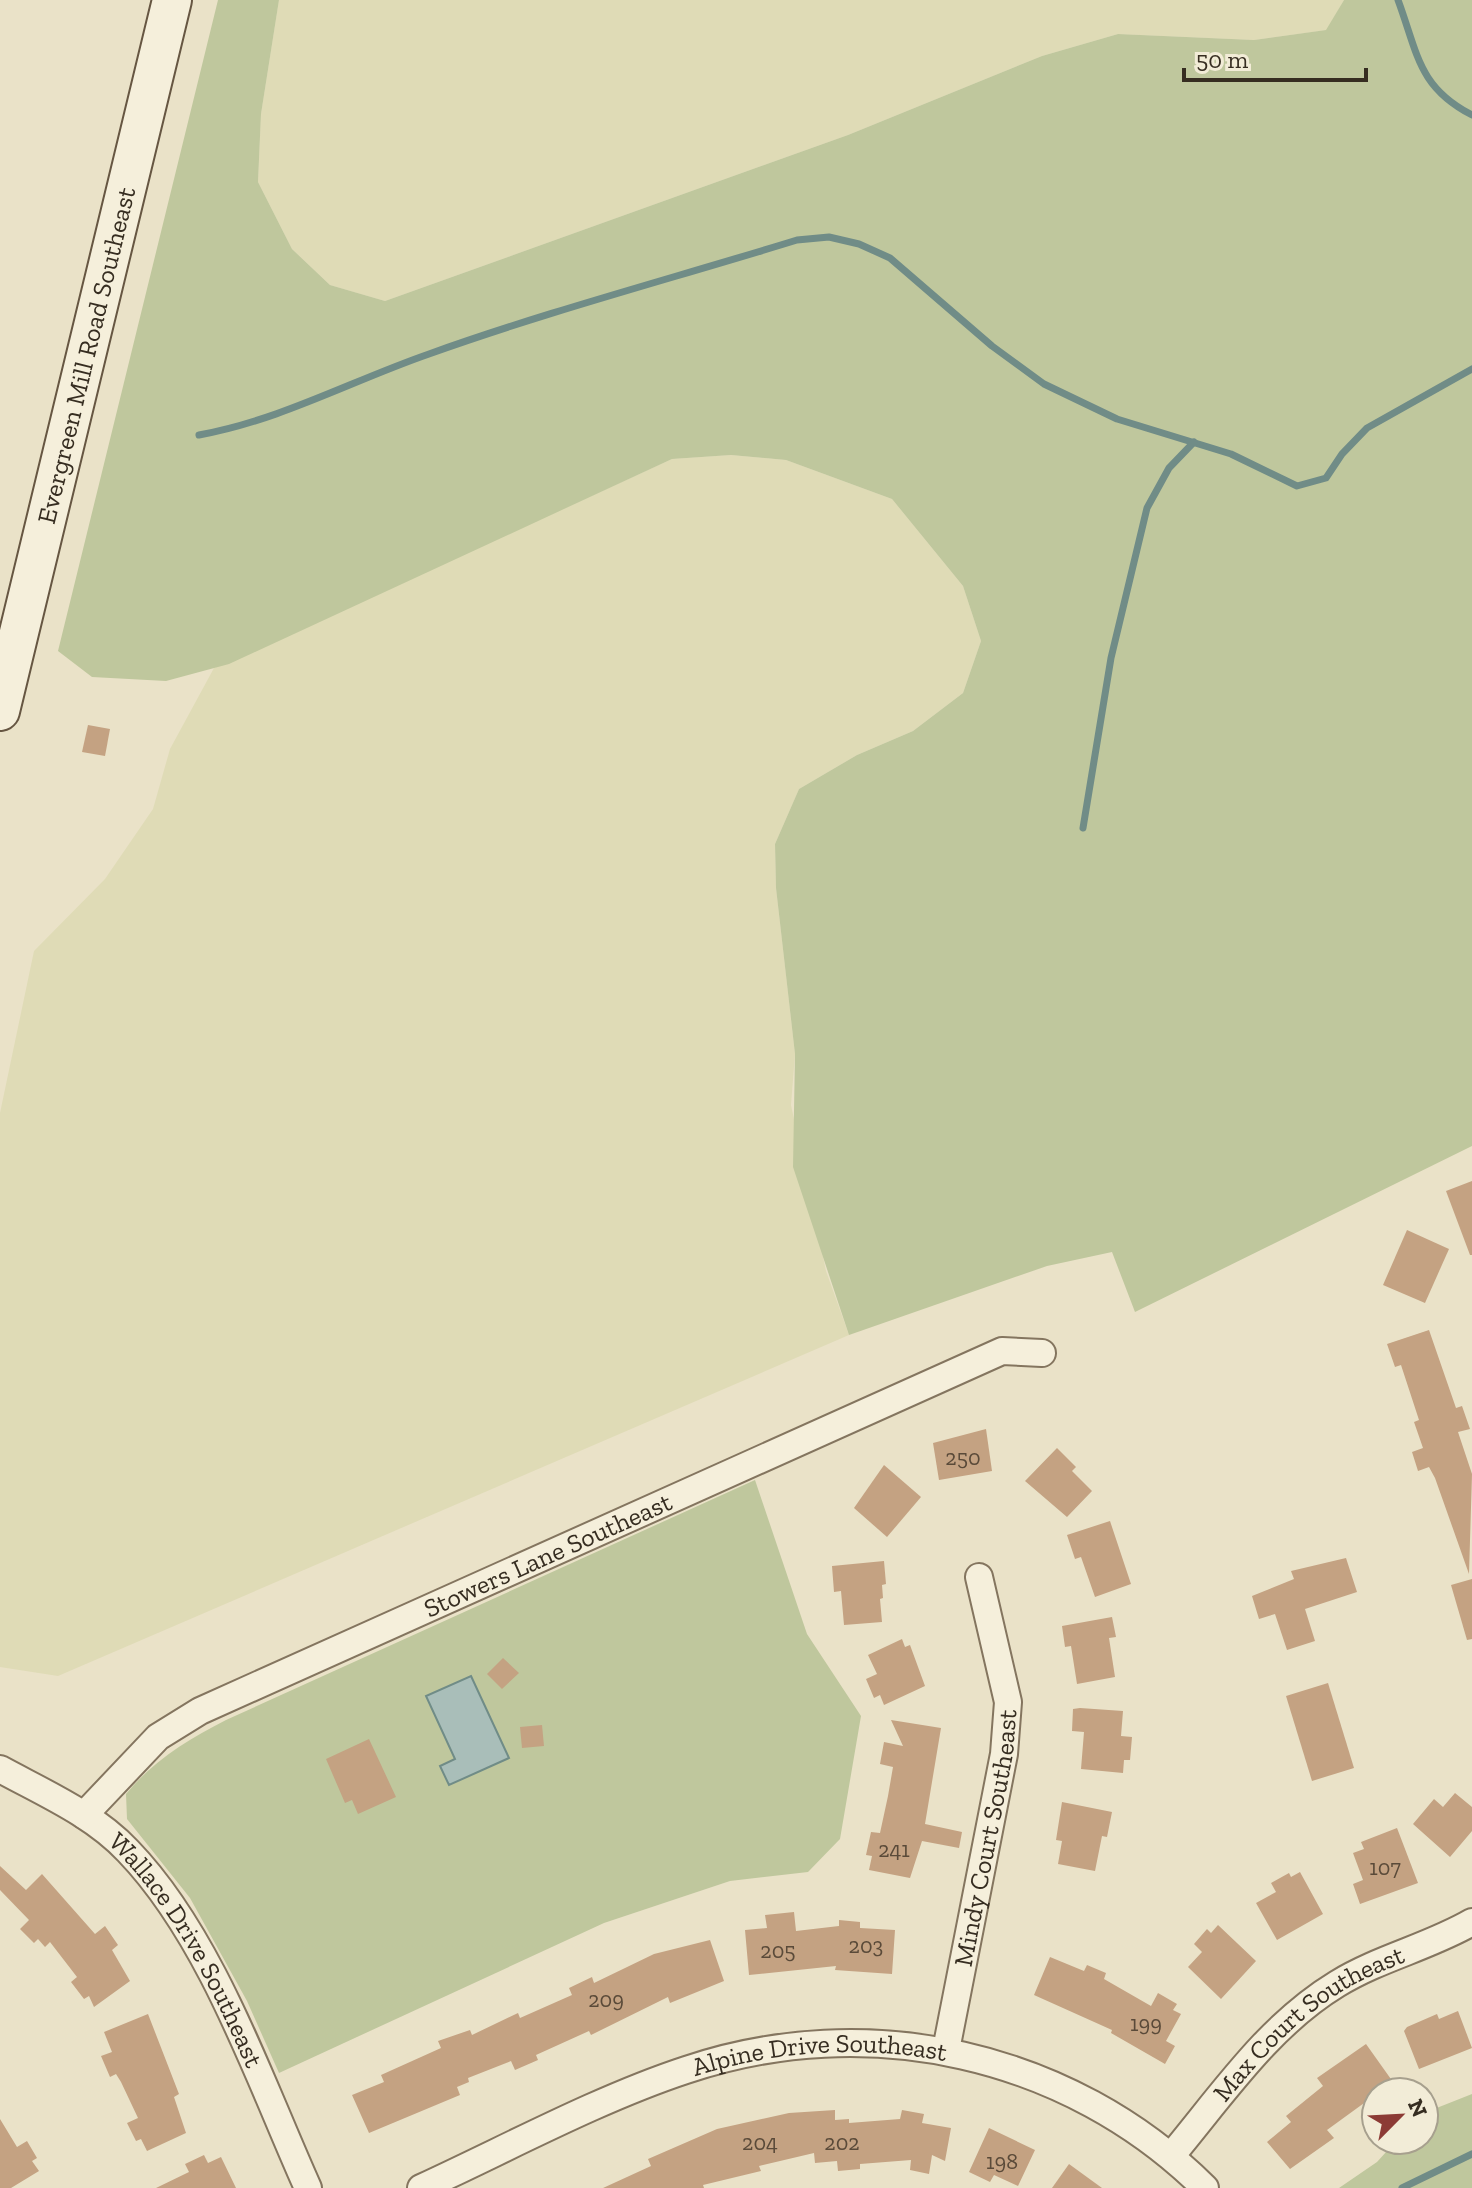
<svg xmlns="http://www.w3.org/2000/svg" width="1472" height="2188" font-family="'Zilla Slab',serif">
<style>
.farmland{fill:#dfdbb6}
.green{fill:#bfc79d}
.water{fill:#a9beb9;stroke:#708c87;stroke-width:2}
.lines{fill:none;stroke-linecap:round;stroke-linejoin:round}
.stream{stroke:#708c87;stroke-width:7}
.building{fill:#c4a282}
.street-casing{stroke:#84755f;stroke-width:30}
.secondary-casing{stroke:#665642;stroke-width:42}
.street{stroke:#f5efdb;stroke-width:26}
.secondary{stroke:#f5efdb;stroke-width:38}
.labels{text-anchor:middle;dominant-baseline:central;stroke-width:6;stroke-linejoin:round;paint-order:stroke}
.number-label{font-size:22px;fill:#5a4a39}
.street-label{font-size:26px;fill:#362d21;stroke:#f2ecd7}
</style>
<rect width="100%" height="100%" fill="#eae2c8"/>
<!-- farmland -->
<g class="farmland">
<polygon points="279,0 1344,0 1327,30 1254,40 1118,34 1042,56 848,135 385,301 330,285 292,249 258,182 261,114"/>
<polygon points="731,455 786,460 892,499 963,586 981,641 963,693 913,731 857,755 799,789 775,844 776,888 795,1054 791,1105 826,1271 849,1335 58,1676 0,1667 0,1113 34,951 105,879 153,809 170,749 214,668 672,459"/>
</g>
<!-- green -->
<g class="green">
<polygon points="218,0 279,0 261,114 258,182 292,249 330,285 385,301 848,135 1042,56 1118,34 1254,40 1326,30 1344,0 1472,0 1472,1146 1135,1312 1112,1252 1047,1266 849,1335 793,1167 795,1054 776,888 775,844 799,789 857,755 913,731 963,693 981,641 963,586 892,499 786,460 731,455 672,459 229,664 166,681 92,677 58,651"/>
<path d="M755,1480L807,1634L861,1716L840,1839L808,1872L730,1881L604,1923L279,2073L247,2001L190,1898L127,1819L126,1794C154,1760 187,1740 226,1720Z"/>
<polygon points="1472,2094 1472,2188 1339,2188 1377,2162 1397,2140 1424,2140 1424,2113"/>
</g>
<!-- water -->
<polygon class="water" points="471,1676 509,1758 449,1785 440,1766 455,1759 426,1696"/>
<g class="lines">
<!-- stream -->
<g class="stream">
<path d="M1398,0C1418,54 1418,87 1472,115"/>
<path d="M199,435C281,420 351,381 429,354C549,311 674,278 797,240L829,237L859,244L890,258L992,346L1044,384L1117,419L1231,454L1297,486L1326,478L1342,454L1367,428L1472,369"/>
<polyline points="1083,828 1111,658 1147,508 1169,468 1194,442"/>
<polyline points="1402,2188 1472,2154"/>
</g>
</g>
<!-- building -->
<g class="building">
<polygon points="88,725 110,729 105,756 82,752"/>
<polygon points="1472,1181 1472,1255 1470,1255 1446,1191"/>
<polygon points="1407,1230 1449,1249 1425,1303 1383,1285"/>
<polygon points="1429,1330 1456,1408 1462,1406 1470,1429 1458,1432 1472,1474 1469,1574 1435,1478 1429,1467 1418,1471 1412,1452 1423,1448 1414,1422 1419,1420 1401,1365 1395,1367 1387,1344"/>
<polygon points="986,1429 992,1471 939,1480 933,1443"/>
<polygon points="1057,1448 1076,1467 1072,1471 1092,1491 1067,1517 1025,1481"/>
<polygon points="884,1465 921,1497 887,1537 854,1508"/>
<polygon points="1110,1521 1131,1584 1095,1597 1081,1557 1075,1559 1067,1535"/>
<polygon points="1346,1558 1357,1592 1305,1609 1315,1641 1287,1650 1275,1614 1259,1619 1252,1596 1294,1579 1291,1571"/>
<polygon points="884,1561 886,1584 882,1585 883,1598 880,1599 882,1622 844,1625 841,1591 834,1592 832,1566"/>
<polygon points="1472,1579 1472,1639 1467,1640 1451,1585"/>
<polygon points="1112,1617 1116,1637 1109,1638 1115,1677 1077,1684 1071,1646 1065,1647 1062,1626"/>
<polygon points="902,1639 905,1647 910,1645 925,1686 884,1705 880,1695 874,1698 866,1679 877,1674 868,1655"/>
<polygon points="503,1658 519,1673 502,1689 487,1674"/>
<polygon points="1328,1683 1354,1768 1312,1781 1286,1696"/>
<polygon points="1080,1708 1123,1711 1121,1736 1132,1737 1130,1760 1124,1760 1123,1773 1081,1769 1084,1732 1072,1731 1073,1709"/>
<polygon points="891,1720 941,1728 925,1824 962,1832 959,1848 922,1841 910,1878 869,1870 872,1856 866,1855 871,1832 880,1833 888,1796 893,1767 880,1764 884,1742 903,1746"/>
<polygon points="542,1725 544,1746 522,1748 520,1727"/>
<polygon points="369,1739 396,1797 358,1814 352,1800 345,1803 326,1759"/>
<polygon points="1455,1793 1472,1807 1472,1831 1450,1857 1413,1824 1434,1799 1443,1807"/>
<polygon points="1062,1802 1112,1812 1107,1837 1102,1836 1095,1871 1058,1864 1062,1841 1056,1840"/>
<polygon points="1397,1828 1418,1883 1360,1904 1353,1884 1363,1880 1353,1853 1364,1849 1361,1842"/>
<polygon points="0,1866 26,1890 42,1874 95,1934 105,1926 118,1945 112,1950 130,1981 94,2007 89,1996 84,1999 71,1982 77,1977 50,1942 45,1947 38,1939 34,1943 20,1929 29,1920 0,1890"/>
<polygon points="1300,1872 1323,1914 1277,1940 1256,1903 1276,1892 1271,1883 1289,1873 1291,1877"/>
<polygon points="794,1912 796,1931 839,1926 839,1920 860,1922 860,1928 895,1930 892,1974 835,1970 836,1966 749,1975 745,1930 767,1928 765,1915"/>
<polygon points="1218,1925 1256,1961 1221,1999 1188,1967 1202,1952 1194,1944 1207,1929 1211,1933"/>
<polygon points="710,1940 724,1981 670,2003 668,1997 591,2035 589,2031 536,2055 538,2060 515,2070 511,2061 468,2078 469,2082 457,2087 460,2095 369,2133 352,2095 384,2082 381,2075 441,2048 438,2041 470,2030 472,2035 518,2013 520,2018 572,1995 569,1988 592,1977 594,1983 654,1954"/>
<polygon points="1050,1957 1084,1971 1087,1965 1106,1973 1104,1979 1151,2006 1158,1993 1177,2004 1173,2010 1181,2014 1166,2041 1175,2046 1165,2064 1111,2033 1112,2030 1034,1995"/>
<polygon points="1458,2011 1472,2048 1419,2069 1404,2031 1407,2027 1437,2014 1439,2019"/>
<polygon points="148,2014 179,2094 174,2097 186,2133 147,2151 141,2139 136,2141 127,2123 138,2118 121,2082 116,2074 110,2077 101,2056 112,2052 104,2032"/>
<polygon points="1366,2044 1393,2082 1327,2130 1334,2138 1290,2169 1267,2142 1291,2122 1286,2116 1323,2086 1317,2078"/>
<polygon points="835,2110 835,2120 849,2119 849,2123 900,2119 902,2110 924,2114 922,2123 951,2128 945,2161 932,2155 929,2174 910,2170 911,2160 860,2164 860,2169 838,2171 837,2161 815,2163 814,2153 759,2166 761,2171 703,2185 704,2188 603,2188 651,2166 648,2159 717,2129 789,2113"/>
<polygon points="0,2119 17,2147 27,2141 37,2158 32,2161 39,2171 11,2188 0,2188"/>
<polygon points="989,2128 1035,2150 1018,2186 994,2175 990,2182 969,2172"/>
<polygon points="204,2155 208,2163 221,2157 236,2188 156,2188 189,2172 185,2164"/>
<polygon points="1069,2164 1102,2188 1052,2188"/>
</g>
<g class="lines">
<defs>
<g id="street">
<path id="s1" d="M0,1769C44,1793 93,1814 128,1851C211,1937 259,2079 308,2188"/>
<path id="s2" d="M84,1815L158,1737L200,1711L1002,1351L1042,1353"/>
<path id="s3" d="M946,2050L1004,1754L1008,1702L979,1577"/>
<path id="s4" d="M1171,2156C1222,2095 1268,2026 1337,1984C1379,1958 1429,1947 1472,1922"/>
<path id="s5" d="M421,2188C506,2149 598,2099 686,2070C867,2009 1069,2053 1205,2188"/>
</g>
<g id="secondary">
<path id="s6" d="M0,711L172,0"/>
</g>
</defs>
<!-- street casing -->
<use href="#street" class="street-casing"/>
<!-- secondary casing -->
<use href="#secondary" class="secondary-casing"/>
<!-- street -->
<use href="#street" class="street"/>
<!-- secondary -->
<use href="#secondary" class="secondary"/>
</g>
<g class="labels">
<!-- number labels -->
<g class="number-label">
<text x="963" y="1457">250</text>
<text x="894" y="1849">241</text>
<text x="1385" y="1867">107</text>
<text x="866" y="1945">203</text>
<text x="778" y="1950">205</text>
<text x="606" y="1999">209</text>
<text x="1146" y="2023">199</text>
<text x="760" y="2142">204</text>
<text x="842" y="2142">202</text>
<text x="1002" y="2161">198</text>
</g>
<!-- street labels -->
<g class="street-label">
<text stroke="none"><textPath href="#s6" startOffset="366">Evergreen Mill Road Southeast</textPath></text>
<text stroke="none"><textPath href="#s2" startOffset="538">Stowers Lane Southeast</textPath></text>
<text stroke="none"><textPath href="#s3" startOffset="216">Mindy Court Southeast</textPath></text>
<text stroke="none"><textPath href="#s1" startOffset="268">Wallace Drive Southeast</textPath></text>
<text stroke="none"><textPath href="#s4" startOffset="194">Max Court Southeast</textPath></text>
<text stroke="none"><textPath href="#s5" startOffset="426">Alpine Drive Southeast</textPath></text>
</g>
</g>
<!-- north arrow -->
<g transform="translate(1400 2116) rotate(66)"><circle r="38" fill="#f2ecd7" stroke="#a7a08e" stroke-width="2"/>
<path d="M0-6L14 30L0 20L-14 30Z" fill="#8c3b35"/>
<text y="-12" font-size="22" font-weight="bold" text-anchor="middle" fill="#362d21">N</text>
</g>
<!-- scale -->
<path d="M1184 68v12h182v-12" fill="none" stroke="#362d21" stroke-width="4"/>
<text x="1196" y="68" font-size="24" fill="#362d21" stroke="#f2ecd7" stroke-width="6" paint-order="stroke">50 m</text>
</svg>
